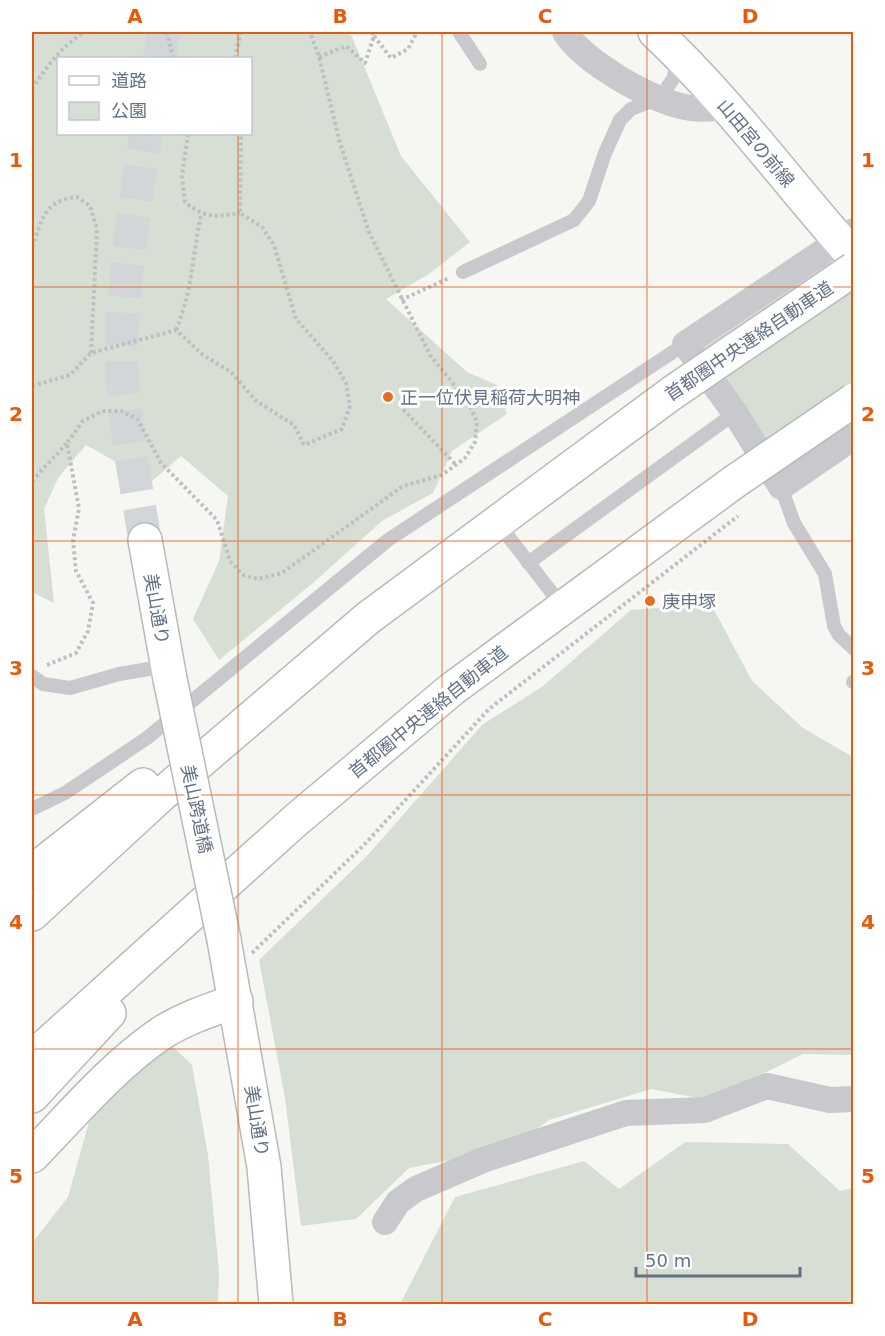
<svg xmlns="http://www.w3.org/2000/svg" width="885" height="1336" font-family="'DejaVu Sans','Noto Sans JP',sans-serif">
<style>
.green{fill:#d7ded4;fill-rule:evenodd}
.lines{fill:none;stroke-linecap:round;stroke-linejoin:round}
.primary-tunnel{stroke:#d2d6d8;stroke-width:33;stroke-dasharray:33 16;stroke-linecap:butt}
.primary-casing{stroke:#b7babf;stroke-width:36}
.motorway-casing{stroke:#b7b9bd;stroke-width:36}
.path{stroke:#bebfc2;stroke-width:4;stroke-dasharray:3 3;stroke-linecap:butt}
.service{stroke:#c7c9cd;stroke-width:14}
.minor{stroke:#c7c9cd;stroke-width:26}
.primary{stroke:#fff;stroke-width:33}
.motorway{stroke:#fff;stroke-width:33}
.primary-bridge-casing{stroke:#b7babf;stroke-width:36;stroke-linecap:butt}
.motorway-bridge-casing{stroke:#b7b9bd;stroke-width:36;stroke-linecap:butt}
.primary-bridge{stroke:#fff;stroke-width:33}
.motorway-bridge{stroke:#fff;stroke-width:33}
.grid{fill:none;stroke:#e8590c;stroke-width:1.5;stroke-opacity:0.55}
.poi-dot{fill:#e86d22;stroke:#fff;stroke-width:2}
.labels{text-anchor:middle;dominant-baseline:central;stroke-width:6;stroke-linejoin:round;paint-order:stroke}
.street-label{font-size:18px;fill:#657285;stroke:#fff}
.poi-label{font-size:18px;fill:#657285;stroke:#fff;text-anchor:start}
.neatline{fill:none;stroke:#e8590c;stroke-width:2}
.grid-label{font-size:20px;text-anchor:middle;font-weight:bold;fill:#e8590c}
</style>
<rect width="100%" height="100%" fill="#f6f7f3"/>
<!-- green -->
<g class="green">
<path d="M32,32H350L401,156L470,242L429,274L386,299L467,372L497,385L507,414L452,451L433,493L382,521L313,583L219,660L193,619L219,561L228,496L181,456L151,482L86,445L58,478L44,509L54,603L32,592ZM58,58H250V134H58Z"/>
<polygon points="825,256 853,289 853,392 772,446 698,345"/>
<polygon points="711,604 752,681 803,728 853,757 853,1055 803,1054 709,1100 651,1089 549,1120 509,1149 409,1168 356,1219 301,1226 285,1098 259,960 367,856 482,725 543,686 631,610"/>
<polygon points="168,1042 192,1065 208,1155 219,1273 218,1304 32,1304 32,1243 68,1197 97,1093"/>
<polygon points="685,1142 788,1144 840,1191 853,1188 853,1304 400,1304 455,1197 584,1161 619,1189"/>
</g>
<g class="lines">
<!-- primary-tunnel -->
<g class="primary-tunnel">
<polyline points="159,58 164,32"/>
<path d="M145,540C134,472 119,402 122,332C125,266 136,199 146,134"/>
</g>
<defs>
<g id="primary">
<path d="M655,32C728,100 787,182 854,257"/>
<polyline points="145,540 170,679"/>
<polyline points="224,940 264,1167 276,1304"/>
</g>
<g id="motorway">
<polyline points="32,872 143,785"/>
<polyline points="32,914 161,795 368,618 672,393"/>
<polyline points="32,1058 296,820 452,689 734,482"/>
<polyline points="32,1096 109,1013"/>
<path d="M32,1156C72,1115 112,1067 160,1034C183,1019 210,1010 236,1001"/>
</g>
</defs>
<!-- primary casing -->
<use href="#primary" class="primary-casing"/>
<!-- motorway casing -->
<use href="#motorway" class="motorway-casing"/>
<!-- path -->
<g class="path">
<polyline points="167,32 173,58"/>
<polyline points="374,36 391,58 408,49 417,32"/>
<polyline points="319,57 346,46 365,63 374,36 372,32"/>
<polyline points="235,58 241,32"/>
<path d="M32,89C47,66 61,47 84,32"/>
<path d="M188,134L182,176L185,202C206,219 214,217 240,213"/>
<path d="M32,247C43,219 43,201 77,197L90,206L97,229L91,353"/>
<polyline points="401,300 449,278"/>
<path d="M176,330C193,289 192,257 201,215"/>
<polyline points="32,386 70,375 91,353 176,330 203,355 231,372 255,400 294,425 304,445 342,429 350,406 346,383 333,361 296,319 274,245 262,227 240,213 241,134"/>
<polyline points="399,405 456,465"/>
<polyline points="32,481 67,443"/>
<polyline points="47,665 76,653 88,631 93,603 76,571 73,540 79,509 67,443 83,421 102,411 122,411 138,420 161,463 217,520 230,561 243,575 258,579 282,573 403,486 442,475 465,458 475,442 477,422 468,402 430,355 369,232 340,143 319,57 310,32"/>
<polyline points="252,953 364,845 489,709 738,516"/>
</g>
<!-- service -->
<g class="service">
<polyline points="459,32 480,64"/>
<polyline points="463,272 574,220 589,201 605,153 620,120 631,109 660,98 673,79 679,57"/>
<polyline points="781,487 794,523 825,574 834,626 839,635 854,649"/>
<polyline points="497,522 563,607"/>
<polyline points="528,563 735,413"/>
<polyline points="32,676 43,684 70,688 119,674 167,666"/>
<polyline points="853,682 854,681"/>
<polyline points="32,809 65,793 147,738 388,540 685,344"/>
</g>
<!-- minor -->
<g class="minor">
<path d="M565,32C583,62 655,103 690,108C702,110 714,108 727,107"/>
<polyline points="854,231 685,344 735,413 781,487 854,437"/>
<polyline points="385,1222 398,1202 416,1189 483,1160 626,1113 705,1110 767,1086 830,1100 854,1099"/>
</g>
<!-- primary -->
<use href="#primary" class="primary"/>
<!-- motorway -->
<use href="#motorway" class="motorway"/>
<defs>
<polyline id="primary-bridge" points="170,679 224,940"/>
<g id="motorway-bridge">
<polyline points="672,393 854,269"/>
<polyline points="734,482 854,400"/>
</g>
</defs>
<!-- primary-bridge casing -->
<use href="#primary-bridge" class="primary-bridge-casing"/>
<!-- motorway-bridge casing -->
<use href="#motorway-bridge" class="motorway-bridge-casing"/>
<!-- primary-bridge -->
<use href="#primary-bridge" class="primary-bridge"/>
<!-- motorway-bridge -->
<use href="#motorway-bridge" class="motorway-bridge"/>
</g>
<!-- grid -->
<path class="grid" d="M238,32V58M442,32V1304M647,32V1304M238,134V1304M32,287H854M32,541H854M32,795H854M32,1049H854"/>
<!-- markers -->
<g class="poi-dot">
<circle cx="388" cy="397" r="6"/>
<circle cx="650" cy="601" r="6"/>
</g>
<g class="labels">
<!-- street labels -->
<g class="street-label">
<text transform="translate(756 143) rotate(50)">山田宮の前線</text>
<text transform="translate(749 341) rotate(-34)">首都圏中央連絡自動車道</text>
<text transform="translate(157 609) rotate(80)">美山通り</text>
<text transform="translate(428 712) rotate(-39)">首都圏中央連絡自動車道</text>
<text transform="translate(197 809) rotate(78)">美山跨道橋</text>
<text transform="translate(257 1121) rotate(81)">美山通り</text>
</g>
<!-- poi labels -->
<g class="poi-label">
<text x="400" y="397">正一位伏見稲荷大明神</text>
<text x="662" y="601">庚申塚</text>
</g>
</g>
<!-- border -->
<rect width="885" height="1336" fill="none" stroke="#ffffff" stroke-width="66"/>
<!-- legend -->
<rect x="57" y="57" width="195" height="78" fill="#ffffff" stroke="#c1c7ce" stroke-width="1.5"/>
<rect x="69" y="76" width="30" height="9" fill="#ffffff" stroke="#c1c7ce" stroke-width="1.5"/>
<text x="111" y="87" font-size="18" fill="#657285">道路</text>
<rect x="69" y="102" width="30" height="18" fill="#d7ded4" stroke="#c1c7ce" stroke-width="1.5"/>
<text x="111" y="117" font-size="18" fill="#657285">公園</text>
<!-- scale -->
<path d="M636 1267v9h164v-9" fill="none" stroke="#657285" stroke-width="3"/>
<text x="645" y="1267" font-size="18" fill="#657285" stroke="#ffffff" stroke-width="4.5" paint-order="stroke">50 m</text>
<rect x="33" y="33" width="819" height="1270" class="neatline"/>
<g class="grid-label">
<text x="135" y="23">A</text>
<text x="340" y="23">B</text>
<text x="545" y="23">C</text>
<text x="750" y="23">D</text>
<text x="16" y="167">1</text>
<text x="868" y="167">1</text>
<text x="16" y="421">2</text>
<text x="868" y="421">2</text>
<text x="16" y="675">3</text>
<text x="868" y="675">3</text>
<text x="16" y="929">4</text>
<text x="868" y="929">4</text>
<text x="16" y="1183">5</text>
<text x="868" y="1183">5</text>
<text x="135" y="1326">A</text>
<text x="340" y="1326">B</text>
<text x="545" y="1326">C</text>
<text x="750" y="1326">D</text>
</g>
</svg>
